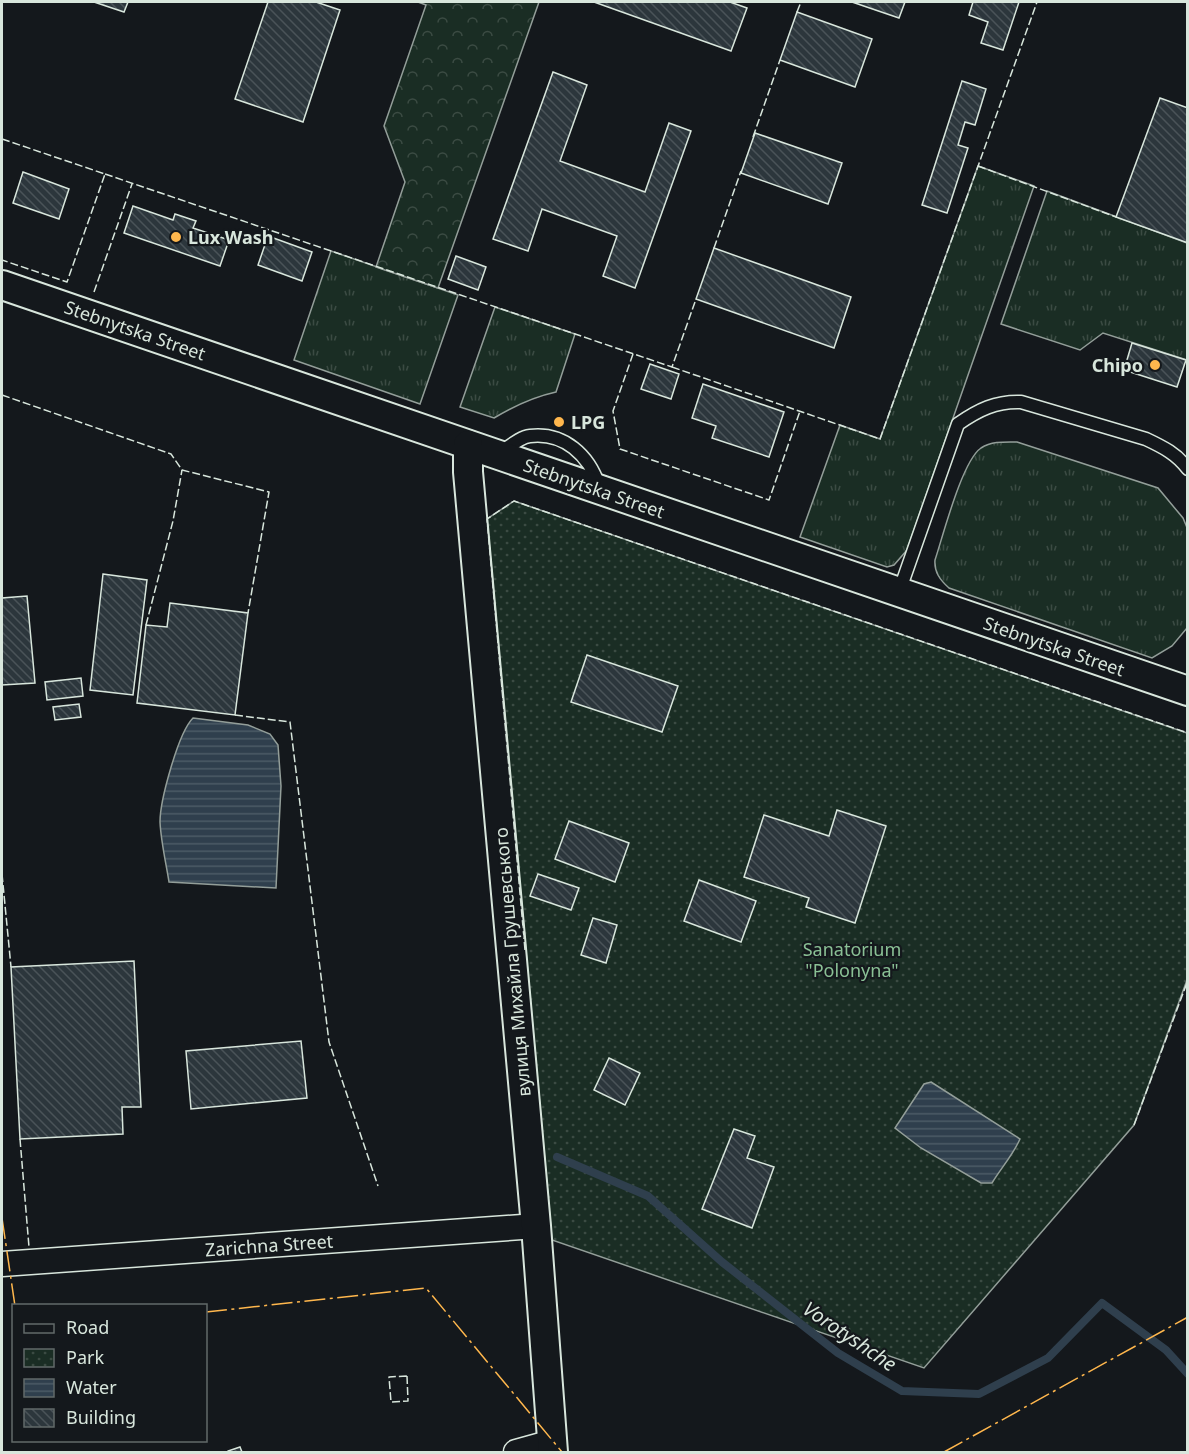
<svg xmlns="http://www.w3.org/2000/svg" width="1189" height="1454" font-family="'Noto Sans',sans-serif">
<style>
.grass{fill:url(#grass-tufts);stroke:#939e99;stroke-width:1.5}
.forest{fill:url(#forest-crowns);stroke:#939e99;stroke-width:1.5}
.park{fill:url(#park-dots);stroke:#939e99;stroke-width:1.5}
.water{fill:url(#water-rules);stroke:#939e99;stroke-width:1.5}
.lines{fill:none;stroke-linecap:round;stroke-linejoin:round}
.stream{stroke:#2f3f4d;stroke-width:8}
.building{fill:url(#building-back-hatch);stroke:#d8e6dc;stroke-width:1.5}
.service-casing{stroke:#d8e6dc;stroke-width:15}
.minor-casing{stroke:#d8e6dc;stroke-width:27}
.tertiary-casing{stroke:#d8e6dc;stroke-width:32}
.service{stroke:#14181c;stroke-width:12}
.minor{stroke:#14181c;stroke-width:24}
.tertiary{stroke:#14181c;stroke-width:28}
.fence{stroke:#d8e6dc;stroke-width:1.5;stroke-dasharray:8 3;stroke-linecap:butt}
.power{stroke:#ffb74d;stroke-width:1.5;stroke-dasharray:21 4.5 3 4.5;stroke-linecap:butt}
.poi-dot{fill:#ffb74d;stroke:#14181c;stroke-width:2}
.labels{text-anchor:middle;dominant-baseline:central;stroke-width:4.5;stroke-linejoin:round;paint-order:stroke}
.poi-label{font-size:18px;font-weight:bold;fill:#d8e6dc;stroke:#14181c;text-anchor:start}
.street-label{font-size:18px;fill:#d8e6dc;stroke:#14181c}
.park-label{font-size:18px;fill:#8ac095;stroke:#14181c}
.water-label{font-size:20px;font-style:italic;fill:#d8e6dc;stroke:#14181c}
</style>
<defs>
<pattern id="grass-tufts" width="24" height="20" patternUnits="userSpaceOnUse" patternTransform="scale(1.5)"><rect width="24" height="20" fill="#1a2d24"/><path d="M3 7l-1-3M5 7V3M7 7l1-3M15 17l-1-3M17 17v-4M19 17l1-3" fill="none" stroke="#3b4b43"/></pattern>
<pattern id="forest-crowns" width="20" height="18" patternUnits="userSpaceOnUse" patternTransform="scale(1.5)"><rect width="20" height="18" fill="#1a2d24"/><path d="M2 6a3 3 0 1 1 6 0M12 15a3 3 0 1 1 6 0" fill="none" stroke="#3b4b43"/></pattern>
<pattern id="park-dots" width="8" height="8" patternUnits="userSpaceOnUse" patternTransform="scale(1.5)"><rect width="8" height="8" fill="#1a2d24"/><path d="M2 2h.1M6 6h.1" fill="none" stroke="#3b4b43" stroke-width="1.8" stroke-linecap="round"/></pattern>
<pattern id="water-rules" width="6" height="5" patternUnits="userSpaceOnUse" patternTransform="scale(1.5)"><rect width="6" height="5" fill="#2f3f4d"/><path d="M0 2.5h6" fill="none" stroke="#4c5b66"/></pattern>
<pattern id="building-back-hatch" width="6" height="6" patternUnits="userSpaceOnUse" patternTransform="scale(1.5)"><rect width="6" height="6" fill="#2c363c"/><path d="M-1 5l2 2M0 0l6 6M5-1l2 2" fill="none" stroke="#4a5358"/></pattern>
</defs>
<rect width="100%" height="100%" fill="#14181c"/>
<!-- grass -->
<g class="grass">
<polygon points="978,166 1034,186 907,550 894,565 887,567 800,537 840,425 880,439"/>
<polygon points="1047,191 1187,243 1187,360 1103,333 1080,350 1001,324"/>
<polygon points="331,251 458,295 420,404 294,360"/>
<path d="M495,307L575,334L556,392C533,397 514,406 494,418L460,407Z"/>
<path d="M1017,442L1158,488L1183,518L1188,530L1187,628L1172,646L1152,658L949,588C940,580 934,572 935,560C943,536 962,461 981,448C992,441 1005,442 1017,442Z"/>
</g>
<!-- forest -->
<polygon class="forest" points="418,2 539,2 438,288 376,267 405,182 384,126 426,5"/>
<!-- park -->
<polygon class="park" points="514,501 1187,733 1187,980 1134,1125 924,1368 552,1240 487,519"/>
<!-- water -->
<g class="water">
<path d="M193,718L248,725L270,734L278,745L281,786L276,888L169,882C166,863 161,842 160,822C160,801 178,733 193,718Z"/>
<path d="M931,1082L1020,1139C1013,1155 1001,1168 992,1183H981L921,1148L895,1128L924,1084Z"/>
</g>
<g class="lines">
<!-- stream -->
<polyline class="stream" points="557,1157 648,1196 722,1262 838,1353 902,1391 979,1394 1048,1358 1102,1303 1166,1350 1188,1374"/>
</g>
<!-- building -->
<g class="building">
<polygon points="94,2 128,2 124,12"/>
<polygon points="268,2 316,2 340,10 303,122 235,99"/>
<polygon points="594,2 730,2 747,8 731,51"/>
<polygon points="852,2 905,2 899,18"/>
<polygon points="973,2 1019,2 1003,50 981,43 988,22 969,15"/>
<polygon points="797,12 872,39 855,87 780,60"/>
<polygon points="553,72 587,85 560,161 645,192 669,123 691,131 635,288 603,276 617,236 542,209 528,251 493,239"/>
<polygon points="962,81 986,89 975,125 965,122 958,145 968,148 947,213 922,205"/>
<polygon points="1160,98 1188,108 1188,243 1116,217"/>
<polygon points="755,133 842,163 828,204 741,173"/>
<polygon points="23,172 69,189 59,219 13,203"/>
<polygon points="133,206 173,220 175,214 196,221 193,228 229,240 220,266 124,233"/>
<polygon points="268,236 312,252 302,281 258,265"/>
<polygon points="714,248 851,297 834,348 696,299"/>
<polygon points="456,256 486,267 478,290 448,279"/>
<polygon points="1132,343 1186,360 1177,387 1124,370"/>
<polygon points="650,364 679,374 671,399 641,389"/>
<polygon points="703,384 784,412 769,457 712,438 716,426 692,418"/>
<polygon points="103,574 147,580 133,695 90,690"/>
<polygon points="27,596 35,683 2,685 2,598"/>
<polygon points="170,603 248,613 235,715 137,703 146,625 167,627"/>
<polygon points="587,655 678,686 662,732 571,702"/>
<polygon points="81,678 83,696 47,700 45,682"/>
<polygon points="79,704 81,717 55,720 53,707"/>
<polygon points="837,810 886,826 855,923 806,907 809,898 744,877 764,815 829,836"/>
<polygon points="569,821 629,843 615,882 555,859"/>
<polygon points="538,874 579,888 571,910 530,896"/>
<polygon points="699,880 756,901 741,942 684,921"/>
<polygon points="593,918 617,925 606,963 581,955"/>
<polygon points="134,961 141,1107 122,1107 123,1134 20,1139 11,967"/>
<polygon points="301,1041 307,1098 191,1109 186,1051"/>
<polygon points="609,1058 640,1073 625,1105 594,1090"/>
<polygon points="734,1129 755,1136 747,1158 774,1167 752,1228 702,1209"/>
<polygon points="240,1447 242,1452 228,1452 228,1451"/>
</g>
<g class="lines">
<defs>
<g id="service">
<path d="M501,452C509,447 520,437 530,436C564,432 589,455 599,486"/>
<path d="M899,592L958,424C978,410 996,401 1021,402L1146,439C1163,447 1177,454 1188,469"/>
</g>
<g id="minor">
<polyline points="2,1264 536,1226"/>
<polyline points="516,1452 552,1442"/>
</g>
<g id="tertiary">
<polyline points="2,285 1188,691"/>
<polyline points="468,445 468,472 536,1226 553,1452"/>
</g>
</defs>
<!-- service casing -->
<use href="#service" class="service-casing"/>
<!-- minor casing -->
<use href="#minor" class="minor-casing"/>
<!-- tertiary casing -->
<use href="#tertiary" class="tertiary-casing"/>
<!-- service -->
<use href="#service" class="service"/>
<!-- minor -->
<use href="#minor" class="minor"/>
<!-- tertiary -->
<use href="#tertiary" class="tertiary"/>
<!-- fence -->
<g class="fence">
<polyline points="797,12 801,2"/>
<polyline points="753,137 780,60"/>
<polyline points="2,139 105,174 67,282 2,260"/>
<polyline points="978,166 1116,217"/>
<polyline points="105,174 672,367 696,299"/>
<polyline points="714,248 741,171"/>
<polyline points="94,292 132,184"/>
<polyline points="633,354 613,411 620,449 769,500 800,411"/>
<polyline points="672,367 880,439 1037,2"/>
<polyline points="2,395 171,454 182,470 269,492 248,613"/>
<polyline points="146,625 173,521 182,470"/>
<polyline points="235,715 290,722 329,1042 378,1186"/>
<polyline points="2,874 11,967"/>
<polyline points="525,950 487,519 514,501 1188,733"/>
<polyline points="1134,1125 1188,980"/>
<polyline points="20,1139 29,1247"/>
<polygon points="407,1376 408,1401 391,1402 389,1377"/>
</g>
<!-- power -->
<g class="power">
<polyline points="2,1218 15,1306"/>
<polyline points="206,1312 426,1288 562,1452"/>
<polyline points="944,1452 1188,1317"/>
</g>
</g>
<!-- markers -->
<g class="poi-dot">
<circle cx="176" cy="237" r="6"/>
<circle cx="1155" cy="365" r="6"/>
<circle cx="559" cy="422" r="6"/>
</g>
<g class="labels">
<!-- poi labels -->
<g class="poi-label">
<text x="188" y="237">Lux Wash</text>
<text x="1143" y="365" text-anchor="end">Chipo</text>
<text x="571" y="422">LPG</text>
</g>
<!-- street labels -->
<g class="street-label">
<text transform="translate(135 330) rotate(19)">Stebnytska Street</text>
<text transform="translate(594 488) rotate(19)">Stebnytska Street</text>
<text transform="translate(1054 646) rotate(19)">Stebnytska Street</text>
<text transform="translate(512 962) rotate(-95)">вулиця Михайла Грушевського</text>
<text transform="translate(269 1245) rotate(-4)">Zarichna Street</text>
</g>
<!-- park labels -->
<g class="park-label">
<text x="852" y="949">Sanatorium<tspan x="852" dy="21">"Polonyna"</tspan></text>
</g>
<!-- water labels -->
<g class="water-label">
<text transform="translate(850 1336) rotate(34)">Vorotyshche</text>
</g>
</g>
<!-- border -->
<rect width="1189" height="1454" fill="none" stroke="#d8e6dc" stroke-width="6"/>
<!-- legend -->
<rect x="12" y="1304" width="195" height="138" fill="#14181c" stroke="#626a69" stroke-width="1.5"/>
<rect x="24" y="1324" width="30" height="9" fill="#14181c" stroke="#626a69" stroke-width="1.5"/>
<text x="66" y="1334" font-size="18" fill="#d8e6dc">Road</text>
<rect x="24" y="1349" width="30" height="18" fill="url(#park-dots)" stroke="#626a69" stroke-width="1.5"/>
<text x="66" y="1364" font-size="18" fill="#d8e6dc">Park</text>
<rect x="24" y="1379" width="30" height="18" fill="url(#water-rules)" stroke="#626a69" stroke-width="1.5"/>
<text x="66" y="1394" font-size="18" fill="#d8e6dc">Water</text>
<rect x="24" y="1409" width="30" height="18" fill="url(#building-back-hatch)" stroke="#626a69" stroke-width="1.5"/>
<text x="66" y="1424" font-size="18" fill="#d8e6dc">Building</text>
</svg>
